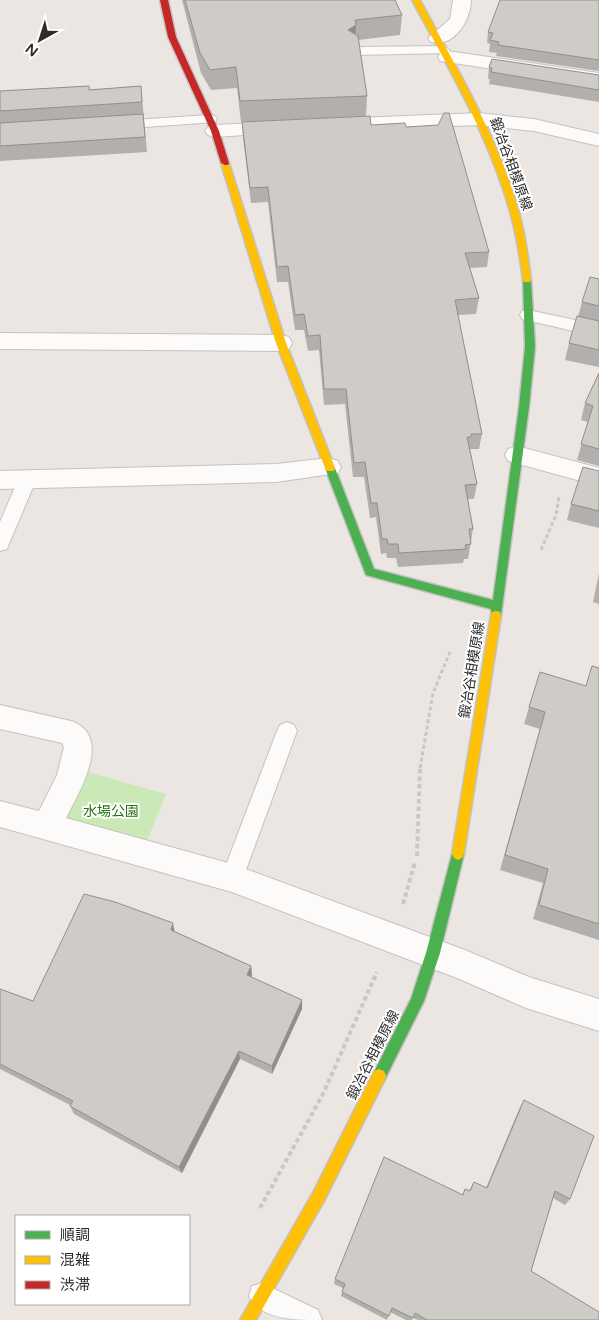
<svg xmlns="http://www.w3.org/2000/svg" width="599" height="1320" font-family="'Varela Round','Noto Sans JP',sans-serif">
<style>
.green{fill:#cbe9b7}
.lines{fill:none;stroke-linecap:round;stroke-linejoin:round}
.lane-casing{stroke:#c4c2c3;stroke-width:2}
.street-casing{stroke:#c4c2c3;stroke-width:2}
.fast-casing{stroke:#c4c2c3;stroke-width:3}
.slow-casing{stroke:#c4c2c3;stroke-width:3}
.jam-casing{stroke:#c4c2c3;stroke-width:3}
.path-far1{stroke:#c8c8c7;stroke-width:3;stroke-dasharray:4 2.5;stroke-linecap:butt}
.path{stroke:#c8c8c7;stroke-width:4;stroke-dasharray:4.5 3;stroke-linecap:butt}
.lane{fill:#fcfbfa;fill-rule:evenodd}
.street{fill:#fcfbfa;fill-rule:evenodd}
.fast{fill:#4caf50;fill-rule:evenodd}
.slow{fill:#ffc107;fill-rule:evenodd}
.jam{fill:#c62828;fill-rule:evenodd}
.wall{fill:#b2afac}
.shaded-wall{fill:#918f8c}
.building{fill:#cfccc8;stroke:#918f8c}
.labels{text-anchor:middle;dominant-baseline:central;stroke-width:4;stroke-linejoin:round;paint-order:stroke}
.street-label{font-size:14px;fill:#2c2c2c;stroke:#fff}
.park-label{font-size:14px;fill:#267312;stroke:#fff}
</style>
<rect width="100%" height="100%" fill="#ebe6e1"/>
<!-- green -->
<polygon class="green" points="73,768 166,794 142,853 47,825"/>
<g class="lines">
<defs>
<g id="lane">
<polygon points="443,46 450,50 448,53 356,55 349,51 356,47"/>
<polygon points="210,115 215,116 217,119 215,122 117,129 112,128 110,125 112,122 117,121"/>
<polygon points="528,310 599,325 599,337 522,319 520,315 522,311"/>
<polygon points="27,473 33,475 36,480 9,544 7,549 0,551 0,522 18,480 21,475"/>
<polygon points="287,722 294,725 297,731 243,878 240,885 232,888 224,885 221,878 277,731 280,725"/>
<path d="M262,1283L318,1310L322,1320C297,1320 260,1320 249,1296L252,1286Z"/>
</g>
<g id="street">
<path d="M453,0H471C471,20 454,48 431,42L428,38L450,19Z"/>
<polygon points="447,51 599,73 599,85 440,61 438,57 440,53"/>
<polygon points="479,113 534,119 599,134 599,146 534,131 479,125 333,131 326,129 323,125 326,121 333,119"/>
<polygon points="280,122 287,124 290,128 287,132 215,137 208,135 205,131 208,127 215,125"/>
<polygon points="0,333 281,335 289,337 292,343 289,349 281,351 0,349"/>
<polygon points="517,446 599,468 599,486 508,461 505,455 508,449"/>
<polygon points="329,458 338,461 341,467 338,473 276,482 0,489 0,471 276,464"/>
<path d="M0,705L71,721C114,736 79,792 66,818L232,864L465,950L529,977L599,999V1031L526,1008L457,978L232,892L0,827V801L39,811L57,775L64,747L62,743L0,729Z"/>
</g>
<g id="fast">
<polygon points="527,277 531,280 535,347 529,407 501,615 500,618 492,618 491,609 366,575 325,468 330,464 335,468 374,569 493,600 519,407 525,347 523,280"/>
<polygon points="458,848 462,850 464,854 440,953 424,1001 384,1081 379,1083 374,1081 372,1076 411,999 426,953 452,854 454,850"/>
</g>
<g id="slow">
<path d="M412,0H420C456,67 497,135 518,209C525,233 528,256 531,280L530,282H524L523,280C520,256 516,232 509,208C488,135 448,67 412,0Z"/>
<polygon points="222,161 225,161 229,163 286,343 335,468 334,471 326,471 325,468 276,343 221,163"/>
<polygon points="496,611 500,612 501,615 464,854 462,858 458,860 454,858 452,854 491,615 492,612"/>
<polygon points="379,1069 384,1071 386,1076 384,1081 324,1201 256,1320 240,1320 314,1191 374,1071"/>
</g>
<polygon id="jam" points="160,0 168,0 176,37 219,131 229,163 228,165 225,165 221,163 211,131 168,37"/>
</defs>
<!-- lane casing -->
<use href="#lane" class="lane-casing"/>
<!-- street casing -->
<use href="#street" class="street-casing"/>
<!-- fast casing -->
<use href="#fast" class="fast-casing"/>
<!-- slow casing -->
<use href="#slow" class="slow-casing"/>
<!-- jam casing -->
<use href="#jam" class="jam-casing"/>
<!-- path-far1 -->
<g class="path-far1">
<polyline points="541,550 556,515 559,497"/>
<polyline points="420,768 433,693 450,652"/>
</g>
<!-- path -->
<g class="path">
<polyline points="417,856 420,766"/>
<polyline points="403,904 415,862"/>
<polyline points="260,1208 323,1094 377,972"/>
</g>
<!-- lane -->
<use href="#lane" class="lane"/>
<!-- street -->
<use href="#street" class="street"/>
<!-- fast -->
<use href="#fast" class="fast"/>
<!-- slow -->
<use href="#slow" class="slow"/>
<!-- jam -->
<use href="#jam" class="jam"/>
</g>
<!-- wall -->
<g class="wall">
<polygon points="182,0 395,0 402,15 400,35 358,40 367,96 366,116 241,122 237,88 211,90 201,73"/>
<polygon points="599,0 599,71 496,56 497,53 489,52 490,44 487,43 488,32"/>
<polygon points="489,67 599,75 599,102 489,84 490,79 488,79"/>
<polygon points="89,86 89,90 141,86 147,152 0,161 0,91"/>
<polygon points="242,122 371,125 406,127 489,252 487,267 470,268 479,298 476,314 458,315 482,434 479,449 470,449 477,484 474,499 468,499 473,529 468,559 464,559 463,563 398,567 396,558 387,558 386,553 381,554 376,517 370,518 364,477 353,477 345,404 324,405 319,350 308,351 304,330 295,330 288,282 277,282 268,202 251,203 243,138"/>
<polygon points="599,279 599,367 565,360 569,343 578,317 582,302"/>
<polygon points="599,373 599,466 577,460 588,422 581,420 585,403"/>
<polygon points="599,471 599,528 567,520 571,504"/>
<polygon points="599,573 599,604 593,602"/>
<polygon points="592,666 599,668 599,940 533,919 543,883 500,870 540,729 524,724 529,707 586,686"/>
<polygon points="175,932 251,966 252,975 251,977 302,1009 272,1074 240,1059 182,1173 74,1114 70,1106 70,1105 0,1069 0,989 33,1001"/>
<polygon points="524,1100 570,1199 565,1205 553,1198 531,1271 599,1320 418,1320 413,1318 412,1320 406,1320 390,1312 387,1320 341,1296 343,1288 334,1284 335,1279 462,1195 465,1189 469,1191 474,1182 486,1188 520,1107"/>
</g>
<!-- shaded-wall -->
<g class="shaded-wall">
<polygon points="356,25 355,45 348,30"/>
<polygon points="173,923 175,933 171,930"/>
<polygon points="251,966 252,975 247,984 247,975"/>
<polygon points="302,1000 302,1009 272,1074 272,1066"/>
<polygon points="239,1051 240,1059 182,1173 179,1167"/>
</g>
<!-- building -->
<g class="building">
<polygon points="185,0 395,0 402,15 355,20 356,25 348,30 358,36 367,96 240,101 236,67 210,70 200,53"/>
<polygon points="500,0 599,0 599,60 498,45 499,42 490,40 493,33 488,32"/>
<polygon points="492,59 599,75 599,90 491,72 492,68 489,67"/>
<polygon points="89,86 89,90 141,86 142,102 0,111 0,91"/>
<polygon points="444,113 449,113 489,252 465,253 479,298 455,300 482,434 471,434 471,437 467,437 477,484 465,485 473,529 469,529 471,544 465,545 466,549 399,553 398,544 388,544 387,539 382,539 377,503 371,503 365,462 354,463 346,389 324,389 320,335 308,336 304,314 295,315 288,266 277,267 268,187 250,188 242,122 370,116 371,125 405,123 406,127 438,125"/>
<polygon points="143,114 145,137 0,146 0,123"/>
<polygon points="590,277 599,279 599,306 582,302"/>
<polygon points="577,316 599,321 599,350 569,343"/>
<polygon points="599,373 599,449 581,444 593,406 585,403"/>
<polygon points="583,467 599,471 599,511 571,504"/>
<polygon points="592,666 599,668 599,924 539,905 548,869 505,855 545,712 529,707 540,672 586,686"/>
<polygon points="84,894 115,902 173,923 171,930 251,966 247,975 302,1000 272,1066 239,1051 179,1167 70,1106 73,1101 0,1064 0,989 33,1001"/>
<polygon points="524,1100 594,1136 570,1199 555,1191 531,1271 599,1312 599,1320 427,1320 415,1313 413,1318 392,1308 389,1316 342,1292 345,1284 335,1279 384,1157 463,1195 465,1189 470,1191 474,1182 487,1188"/>
</g>
<g class="labels">
<!-- street labels -->
<g class="street-label">
<text transform="translate(511 164) rotate(70)">鍛冶谷相模原線</text>
<text transform="translate(472 670) rotate(-81)">鍛冶谷相模原線</text>
<text transform="translate(373 1055) rotate(-63)">鍛冶谷相模原線</text>
</g>
<!-- park labels -->
<g class="park-label">
<text x="111" y="811">水場公園</text>
</g>
</g>
<!-- legend -->
<rect x="15" y="1215" width="175" height="90" fill="#ffffff" stroke="#ababab"/>
<rect x="25" y="1231" width="25" height="8" fill="#4caf50" stroke="#ababab"/>
<text x="60" y="1240" font-size="15" fill="#2c2c2c">順調</text>
<rect x="25" y="1256" width="25" height="8" fill="#ffc107" stroke="#ababab"/>
<text x="60" y="1265" font-size="15" fill="#2c2c2c">混雑</text>
<rect x="25" y="1281" width="25" height="8" fill="#c62828" stroke="#ababab"/>
<text x="60" y="1290" font-size="15" fill="#2c2c2c">渋滞</text>
<!-- north arrow -->
<g transform="translate(40 40) rotate(219)" stroke="#ffffff" stroke-width="4" paint-order="stroke">
<path d="M0-4L9 19L0 12L-9 19Z" fill="#2c2c2c"/>
<text y="-8" font-size="14" font-weight="bold" text-anchor="middle" fill="#2c2c2c">N</text>
</g>
</svg>
